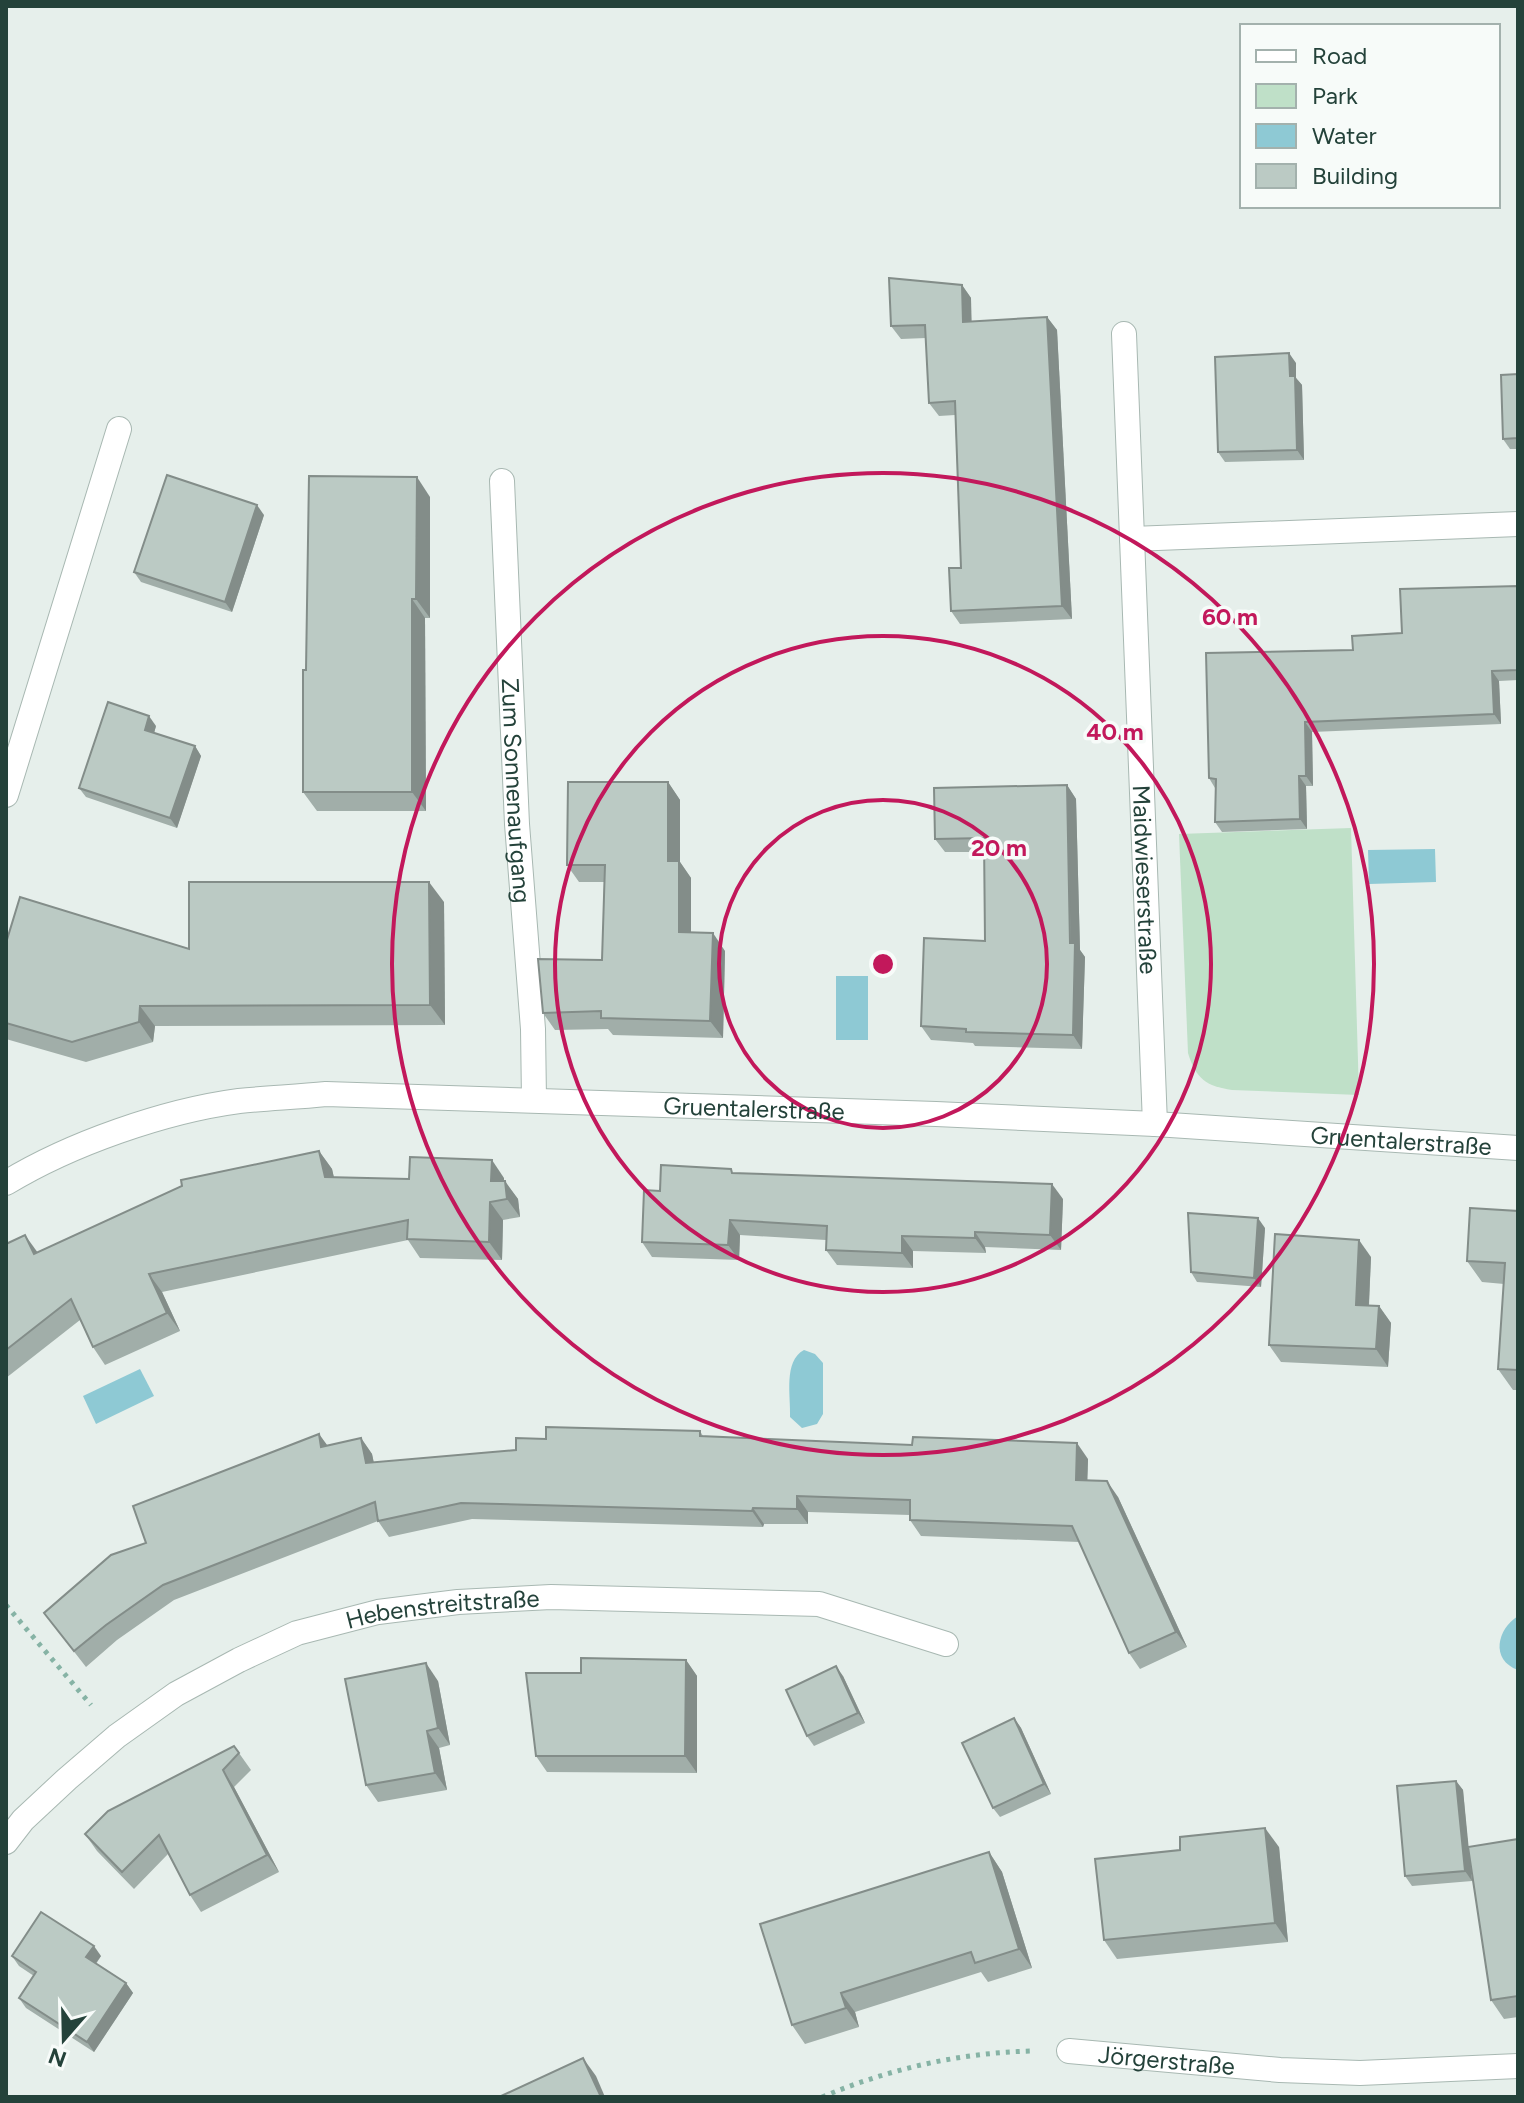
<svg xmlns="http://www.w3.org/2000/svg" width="1524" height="2103" font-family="Figtree,sans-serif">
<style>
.green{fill:#bfe0c8}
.water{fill:#8ec9d4}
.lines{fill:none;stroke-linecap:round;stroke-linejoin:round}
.lane-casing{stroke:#a8b8b2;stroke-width:26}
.street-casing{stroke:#a8b8b2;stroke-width:26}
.path{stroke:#86b3a5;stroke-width:5;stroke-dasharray:4 6;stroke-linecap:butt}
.lane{stroke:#fff;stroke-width:24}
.street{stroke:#fff;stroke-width:24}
.wall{fill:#a1aea9}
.shaded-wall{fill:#838d89}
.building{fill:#bbcac4;stroke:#838d89;stroke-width:2}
.ring{fill:none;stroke:#c2185b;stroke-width:4}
.labels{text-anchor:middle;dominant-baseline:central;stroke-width:7;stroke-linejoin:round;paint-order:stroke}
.street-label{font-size:24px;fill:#24423a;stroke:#f7fbf9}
.centre{fill:#c2185b;stroke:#f7fbf9;stroke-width:4}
.ring-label{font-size:24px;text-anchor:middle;font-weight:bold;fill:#c2185b;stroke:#f7fbf9;stroke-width:7;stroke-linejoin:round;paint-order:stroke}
</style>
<rect width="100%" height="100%" fill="#e6efeb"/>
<!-- green -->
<path class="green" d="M1351,828L1359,1095L1232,1090C1206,1086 1196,1079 1188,1053L1179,834Z"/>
<!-- water -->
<g class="water">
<polygon points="1435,849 1436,882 1369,884 1368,850"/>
<rect x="836" y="976" width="32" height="64"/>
<path d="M804,1350L815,1354L823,1363V1414L817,1424L802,1428L790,1417C791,1396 783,1361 804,1350Z"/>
<polygon points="140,1369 154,1396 96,1424 83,1396"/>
<path d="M1518,1616V1670C1490,1660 1497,1629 1518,1616Z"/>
</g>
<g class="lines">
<defs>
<g id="lane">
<path id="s1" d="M1069,2051L1280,2070L1360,2073L1518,2066"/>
</g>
<g id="street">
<path id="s2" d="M1124,334L1155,1124"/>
<path id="s3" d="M502,481L517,824L533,1029L534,1100"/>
<polyline points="1132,539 1518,524"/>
<polyline points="6,795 119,429"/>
<path id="s4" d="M6,1183C70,1144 164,1111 239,1101C268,1098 297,1097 326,1094L936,1114L1155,1124L1518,1148"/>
<path id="s5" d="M6,1842L23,1820L67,1779L117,1736L176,1694L239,1660L297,1633L378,1612L458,1602L551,1597L819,1604L946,1644"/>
</g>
</defs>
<!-- lane casing -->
<use href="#lane" class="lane-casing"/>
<!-- street casing -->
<use href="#street" class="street-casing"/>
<!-- path -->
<g class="path">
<polyline points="6,1605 91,1705"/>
<path d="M822,2097C889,2069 958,2053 1031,2051"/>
</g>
<!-- lane -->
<use href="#lane" class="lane"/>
<!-- street -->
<use href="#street" class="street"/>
</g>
<!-- wall -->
<g class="wall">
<polygon points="962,285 971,298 971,322 1047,317 1057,330 1072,619 960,624 951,611 961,568 955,415 939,416 929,403 926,338 901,339 891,326"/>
<polygon points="1296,363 1296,378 1302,385 1304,460 1225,462 1218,452"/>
<polygon points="1518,374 1518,449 1510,449 1503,439"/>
<polygon points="430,497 430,618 425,618 426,811 317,811 303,792 306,670"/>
<polygon points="264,515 232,612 141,582 134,572"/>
<polygon points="1518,586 1518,680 1499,681 1501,724 1312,732 1313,786 1306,786 1307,829 1222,832 1215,822 1215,788 1209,778 1353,650 1402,633"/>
<polygon points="156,726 154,733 195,746 201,756 177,828 86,797 79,788"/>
<polygon points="668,782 680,800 680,862 691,878 691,933 725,951 723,1038 613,1035 608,1029 555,1030 543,1013 602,960 604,882 579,882 567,865"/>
<polygon points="1067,785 1076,799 1080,950 1085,957 1082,1049 975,1046 973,1043 931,1040 921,1026 985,941 984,852 945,852 935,839"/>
<polygon points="444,902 445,1025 155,1026 153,1042 86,1062 6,1039 6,943 189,949"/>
<polygon points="319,1151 332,1169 334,1178 409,1179 504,1178 504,1181 518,1199 520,1217 503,1220 502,1260 420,1258 408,1240 162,1292 180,1331 105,1365 93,1347 80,1320 6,1378 6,1244 38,1252"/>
<polygon points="735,1174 1063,1199 1061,1250 985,1247 986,1253 913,1251 913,1268 837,1265 826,1250 826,1240 740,1235 739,1260 652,1257 642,1242 660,1191"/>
<polygon points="1518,1211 1518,1390 1513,1390 1498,1369 1504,1284 1482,1282 1467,1261"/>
<polygon points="1265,1228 1261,1287 1197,1282 1191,1272"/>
<polygon points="1371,1257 1369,1306 1379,1306 1391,1323 1388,1367 1281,1362 1269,1345"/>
<polygon points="700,1431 703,1436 1088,1459 1087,1480 1118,1497 1187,1647 1140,1669 1129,1653 1079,1542 921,1536 910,1520 910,1515 808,1512 808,1524 764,1524 763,1527 472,1519 389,1537 378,1521 174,1600 117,1640 86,1667 44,1613 146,1543 319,1434 327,1446 361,1438 372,1454 374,1463 516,1450 546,1439"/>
<polygon points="686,1660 697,1676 697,1773 547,1772 536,1756 581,1673"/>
<polygon points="843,1676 865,1723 814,1746 807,1736"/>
<polygon points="438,1681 450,1745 439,1748 447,1790 378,1802 366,1785"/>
<polygon points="1014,1718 1021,1728 1051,1794 1000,1817 993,1808"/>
<polygon points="234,1746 251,1770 234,1787 279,1872 201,1912 190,1895 168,1854 134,1889 97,1851 85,1834"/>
<polygon points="1456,1781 1463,1790 1468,1847 1518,1839 1518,2017 1504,2019 1491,2000 1468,1847 1472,1881 1412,1886 1405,1876"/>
<polygon points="1279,1847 1288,1942 1117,1959 1104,1940"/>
<polygon points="989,1852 1002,1872 1032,1968 988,1982 981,1972 855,2012 859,2027 805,2044 792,2025"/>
<polygon points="12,1956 101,1956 96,1964 126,1983 133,1993 94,2052 26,2008 19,1998 34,1976 19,1966"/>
</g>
<!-- shaded-wall -->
<g class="shaded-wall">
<polygon points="962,285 971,298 972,335 963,322"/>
<polygon points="1047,317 1057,330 1072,619 1062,606"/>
<polygon points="1289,353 1296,363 1296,378 1302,385 1304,460 1297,450 1290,376"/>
<polygon points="417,477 430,497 430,618 416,599"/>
<polygon points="257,505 264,515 232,612 225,602"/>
<polygon points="412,599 425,618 426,811 412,792"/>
<polygon points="1492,671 1499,681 1501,724 1494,714"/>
<polygon points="149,716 156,726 152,740 145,730"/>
<polygon points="1305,722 1312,732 1313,786 1306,776"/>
<polygon points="195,746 201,756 177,828 170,818"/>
<polygon points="1299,776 1306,786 1307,829 1300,819"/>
<polygon points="668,782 680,800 680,862 691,878 691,950 679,932 668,861"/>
<polygon points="1067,785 1076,799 1080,950 1085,957 1082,1049 1073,1035"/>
<polygon points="429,882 444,902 445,1025 430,1005"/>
<polygon points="713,933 725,951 723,1038 710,1021"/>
<polygon points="140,1006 155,1026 153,1042 139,1022"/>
<polygon points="319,1151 332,1169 338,1195 325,1177"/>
<polygon points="492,1160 504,1178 504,1199 491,1181"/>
<polygon points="505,1181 518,1199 520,1217 507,1199"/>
<polygon points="1052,1184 1063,1199 1061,1250 1050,1235"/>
<polygon points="490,1202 503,1220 502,1260 489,1242"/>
<polygon points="1258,1218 1265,1228 1261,1287 1254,1278"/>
<polygon points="730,1220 740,1235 739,1260 728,1245"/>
<polygon points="975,1232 985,1247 986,1253 975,1238"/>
<polygon points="25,1235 38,1253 34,1254"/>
<polygon points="902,1236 913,1251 913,1268 902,1253"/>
<polygon points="1359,1240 1371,1257 1368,1322 1356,1305"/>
<polygon points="149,1274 162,1292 180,1331 167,1313"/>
<polygon points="1379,1306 1391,1323 1388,1367 1376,1349"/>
<polygon points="319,1434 330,1449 321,1447"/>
<polygon points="361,1438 372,1454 377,1479 366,1463"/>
<polygon points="1077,1443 1088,1459 1087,1495 1076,1480"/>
<polygon points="1107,1481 1118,1497 1187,1647 1176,1632"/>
<polygon points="797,1496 808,1512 808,1524 797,1509"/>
<polygon points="753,1508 764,1524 763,1527 752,1511"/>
<polygon points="686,1660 697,1676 697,1773 685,1756"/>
<polygon points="426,1663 438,1681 450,1745 438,1728"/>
<polygon points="836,1666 843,1676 865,1723 858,1713"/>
<polygon points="1014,1718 1021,1728 1051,1794 1044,1784"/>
<polygon points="427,1731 439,1748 447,1790 435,1773"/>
<polygon points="223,1770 234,1787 279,1872 267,1855"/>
<polygon points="1456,1781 1463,1790 1472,1881 1465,1871"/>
<polygon points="1265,1828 1279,1847 1288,1942 1275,1923"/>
<polygon points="989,1852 1002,1872 1032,1968 1019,1949"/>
<polygon points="94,1946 101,1956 93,1967 86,1957"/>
<polygon points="126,1983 133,1993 94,2052 87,2042"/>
<polygon points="841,1993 855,2012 859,2027 846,2008"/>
<polygon points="583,2058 596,2076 605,2097 601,2097"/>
</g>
<!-- building -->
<g class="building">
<polygon points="889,278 962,285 963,322 1047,317 1062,606 951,611 949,568 961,568 955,401 929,403 925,325 891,326"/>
<polygon points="1289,353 1290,376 1295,376 1297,450 1218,452 1215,357"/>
<polygon points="1518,374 1518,438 1503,439 1501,375"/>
<polygon points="167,475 257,505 225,602 134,572"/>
<polygon points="309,476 417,477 416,599 412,599 412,792 303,792 303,670 306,670"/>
<polygon points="1518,586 1518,670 1492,671 1494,714 1305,722 1306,776 1299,776 1300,819 1215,822 1216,779 1209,778 1206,653 1353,650 1352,636 1402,633 1400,589"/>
<polygon points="108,702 149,716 145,730 195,746 170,818 79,788"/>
<polygon points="568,782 668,782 668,861 679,861 679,932 713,933 710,1021 601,1018 601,1011 543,1013 538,959 602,960 605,865 567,865"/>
<polygon points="1067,785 1070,943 1075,943 1073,1035 966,1032 966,1029 921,1026 924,938 985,941 984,838 935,839 934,788"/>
<polygon points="189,882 429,882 430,1005 140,1006 139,1022 72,1042 6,1023 6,943 20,897 189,949"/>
<polygon points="319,1151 325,1177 409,1179 410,1157 492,1160 491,1181 505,1181 507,1199 490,1202 489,1242 407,1239 408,1220 149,1274 167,1313 93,1347 71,1299 6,1350 6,1244 25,1235 34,1254 182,1186 181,1180"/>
<polygon points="661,1165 731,1169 732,1173 1052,1184 1050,1235 975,1232 975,1238 902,1236 902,1253 826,1250 827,1226 730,1220 728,1245 642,1242 644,1190 660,1191"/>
<polygon points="1470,1208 1518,1211 1518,1370 1498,1369 1505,1263 1467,1261"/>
<polygon points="1188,1213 1258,1218 1254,1278 1191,1272"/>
<polygon points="1275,1234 1359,1240 1356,1305 1379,1306 1376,1349 1269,1345"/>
<polygon points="546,1427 700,1431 700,1436 912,1445 913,1437 1077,1443 1076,1480 1107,1481 1176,1632 1129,1653 1072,1526 910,1520 910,1500 797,1496 797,1509 753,1508 752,1511 461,1503 378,1521 375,1502 163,1585 106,1625 74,1651 44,1613 111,1555 146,1543 133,1506 319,1434 321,1447 361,1438 366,1463 516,1450 516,1438 546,1439"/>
<polygon points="581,1658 686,1660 685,1756 536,1756 526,1673 581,1673"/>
<polygon points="426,1663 438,1728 427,1731 435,1773 366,1785 345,1679"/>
<polygon points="836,1666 858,1713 807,1736 786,1690"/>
<polygon points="1014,1718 1044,1784 993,1808 962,1743"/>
<polygon points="234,1746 239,1753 223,1770 267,1855 190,1895 159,1835 122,1872 85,1834 108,1811"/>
<polygon points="1456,1781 1465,1871 1405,1876 1397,1786"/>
<polygon points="1265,1828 1275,1923 1104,1940 1095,1859 1180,1850 1180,1837"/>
<polygon points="1518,1839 1518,1996 1491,2000 1468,1847"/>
<polygon points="989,1852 1019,1949 975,1963 971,1952 841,1993 846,2008 792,2025 760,1924"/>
<polygon points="41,1912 94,1946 86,1957 126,1983 87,2042 19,1998 36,1972 12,1956"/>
<polygon points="583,2058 601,2097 499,2097"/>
</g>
<!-- distance rings -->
<g class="ring">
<circle cx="883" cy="964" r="164"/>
<circle cx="883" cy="964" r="328"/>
<circle cx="883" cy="964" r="491"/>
</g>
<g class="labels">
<!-- street labels -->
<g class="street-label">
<text stroke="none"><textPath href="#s3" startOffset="310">Zum Sonnenaufgang</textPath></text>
<text stroke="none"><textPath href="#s2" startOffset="546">Maidwieserstraße</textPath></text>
<text stroke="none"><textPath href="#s4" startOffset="764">Gruentalerstraße</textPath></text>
<text stroke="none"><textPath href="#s4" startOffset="1412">Gruentalerstraße</textPath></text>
<text stroke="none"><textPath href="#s5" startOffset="510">Hebenstreitstraße</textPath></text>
<text stroke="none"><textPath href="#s1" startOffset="98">Jörgerstraße</textPath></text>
</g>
</g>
<circle cx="883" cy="964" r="12" class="centre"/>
<g class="ring-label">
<text x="1230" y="625">60 m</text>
<text x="1115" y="740">40 m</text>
<text x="999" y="856">20 m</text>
</g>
<!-- border -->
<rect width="1524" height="2103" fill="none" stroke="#24423a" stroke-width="16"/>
<!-- legend -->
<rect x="1240" y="24" width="260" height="184" fill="#f7fbf9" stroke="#a3b1ad" stroke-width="2"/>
<rect x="1256" y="50" width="40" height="12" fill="#ffffff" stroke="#a3b1ad" stroke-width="2"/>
<text x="1312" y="64" font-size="24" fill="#24423a">Road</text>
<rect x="1256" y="84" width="40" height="24" fill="#bfe0c8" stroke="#a3b1ad" stroke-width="2"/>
<text x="1312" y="104" font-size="24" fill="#24423a">Park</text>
<rect x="1256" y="124" width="40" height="24" fill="#8ec9d4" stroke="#a3b1ad" stroke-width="2"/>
<text x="1312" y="144" font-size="24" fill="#24423a">Water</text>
<rect x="1256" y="164" width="40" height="24" fill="#bbcac4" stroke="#a3b1ad" stroke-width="2"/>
<text x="1312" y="184" font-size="24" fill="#24423a">Building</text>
<!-- north arrow -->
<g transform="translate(64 2039) rotate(200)" stroke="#f7fbf9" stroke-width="6" paint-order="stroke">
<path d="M0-6L14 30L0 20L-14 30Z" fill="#24423a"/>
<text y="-12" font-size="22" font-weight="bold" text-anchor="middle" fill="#24423a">N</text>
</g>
</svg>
